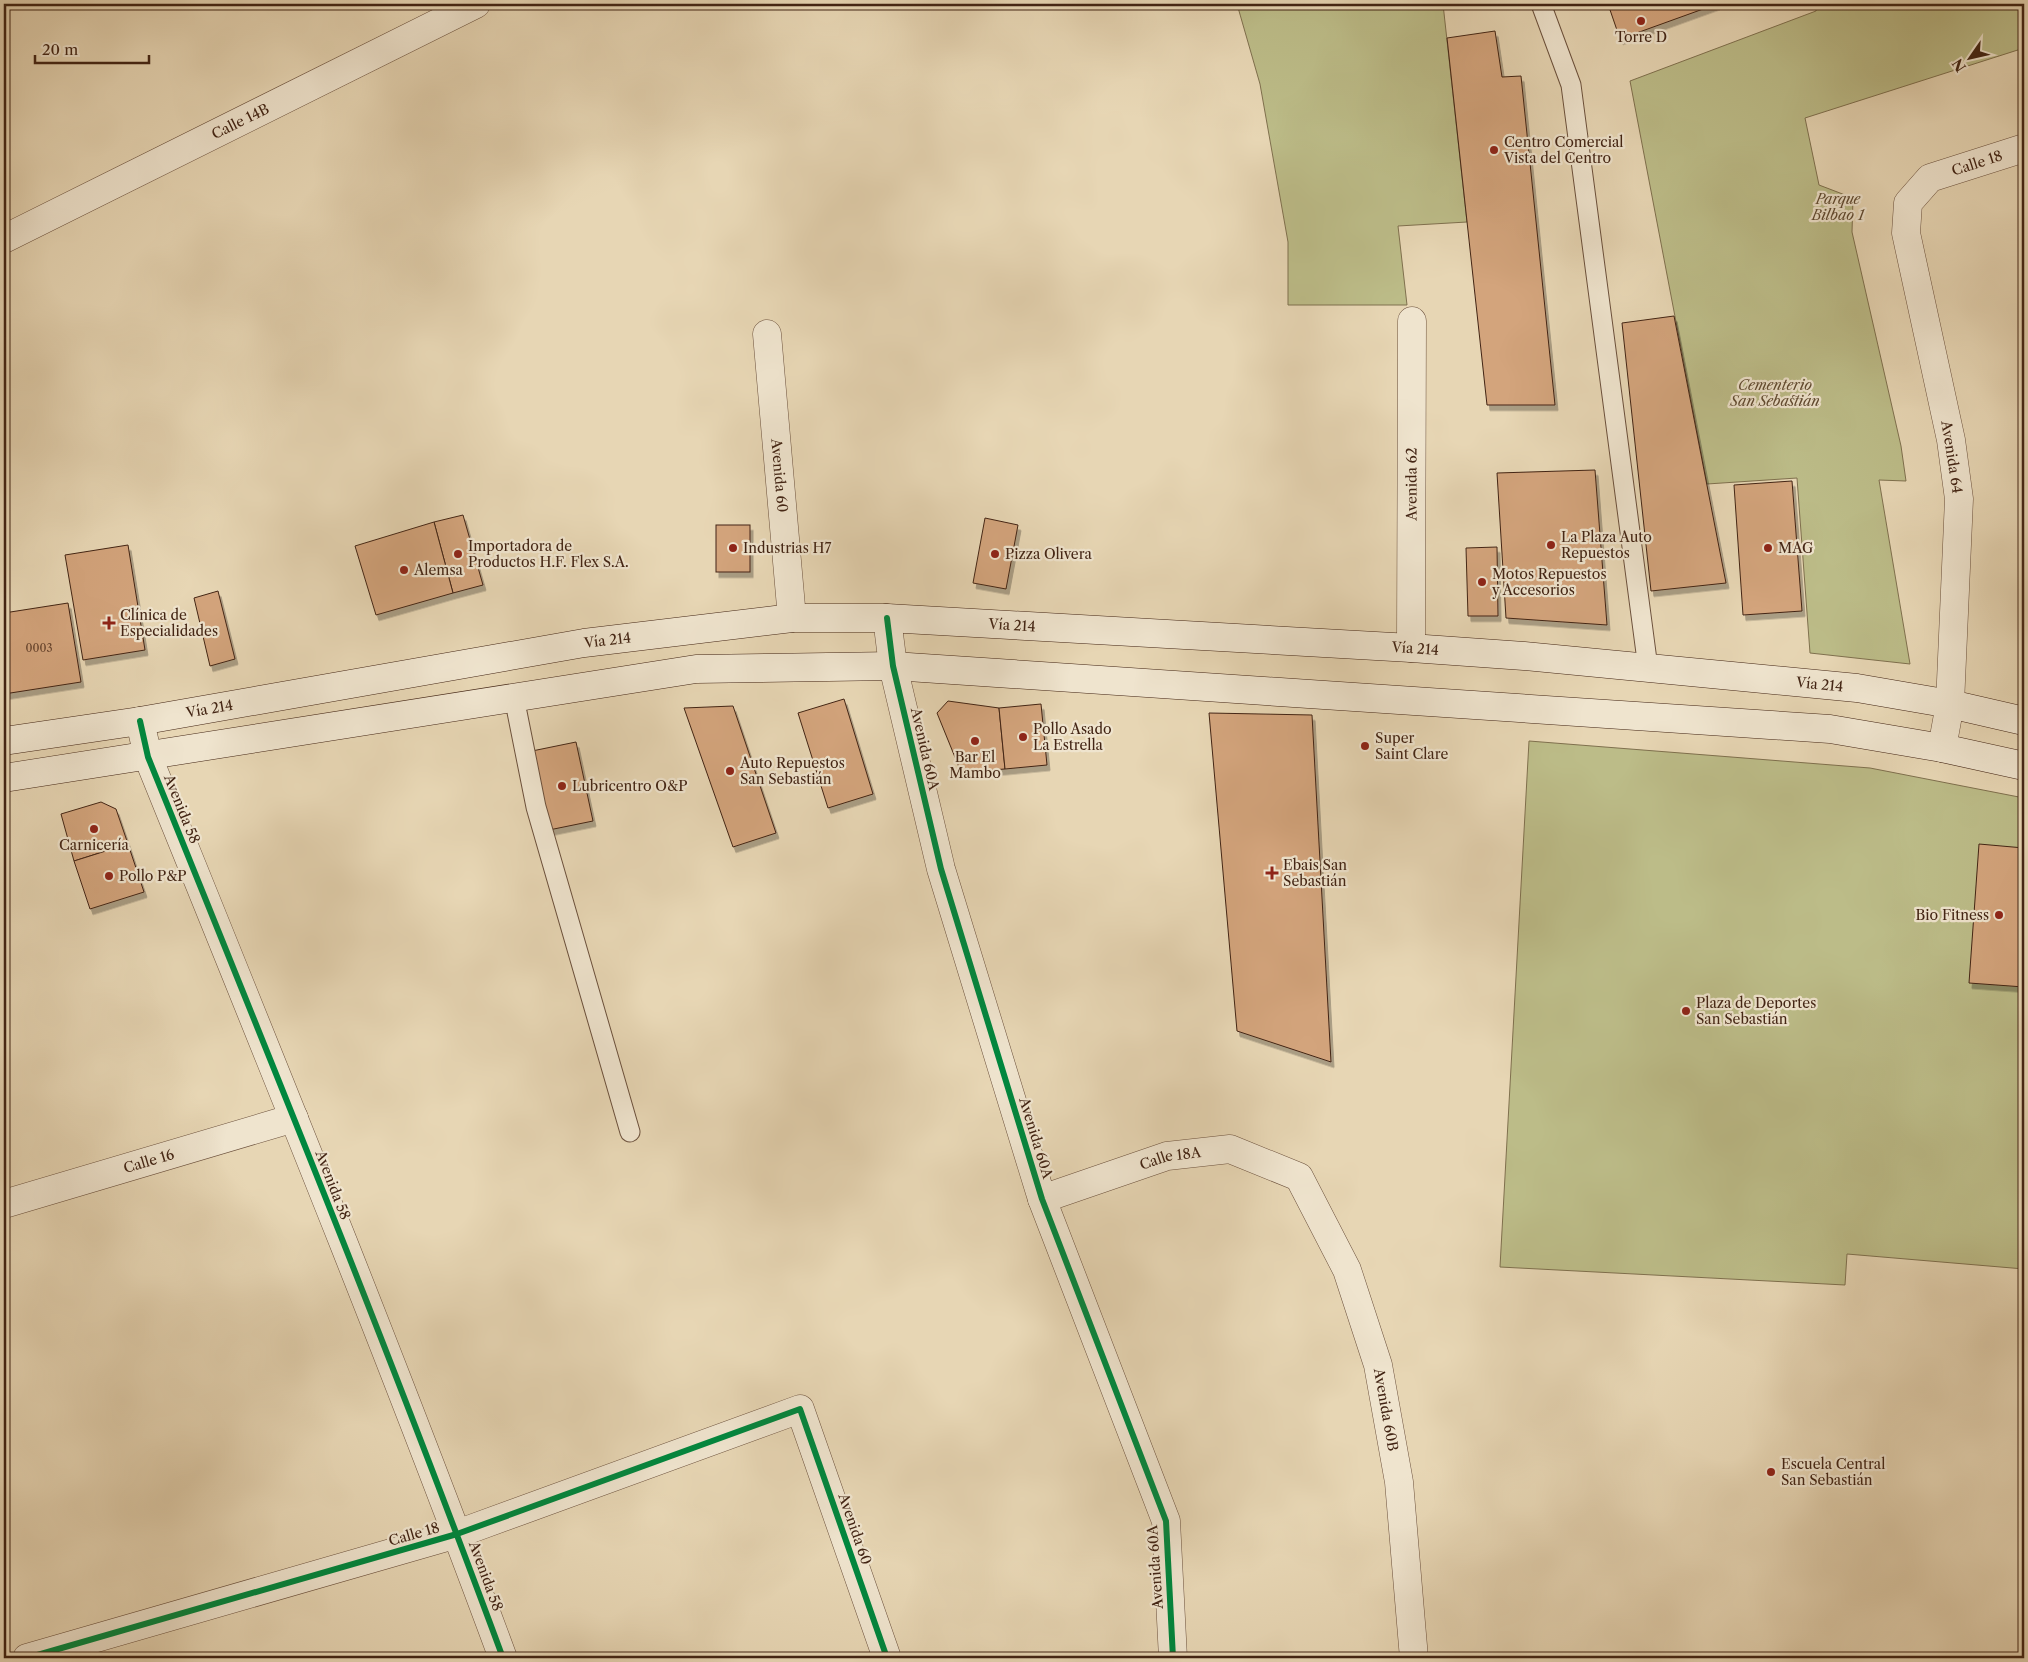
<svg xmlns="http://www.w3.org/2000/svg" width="2028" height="1662" font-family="'Libre Caslon Text',serif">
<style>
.green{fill:#bcbc88;stroke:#7f704e}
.building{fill:#d3a47c;stroke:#422414;filter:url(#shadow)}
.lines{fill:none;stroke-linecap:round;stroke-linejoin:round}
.lane-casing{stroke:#6b503c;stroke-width:21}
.street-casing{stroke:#6b503c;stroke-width:29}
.secondary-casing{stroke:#422414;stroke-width:29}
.lane{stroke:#efe4ce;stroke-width:19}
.street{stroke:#efe4ce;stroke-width:28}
.secondary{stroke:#efe4ce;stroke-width:28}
.cycleway-casing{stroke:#efe4ce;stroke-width:9}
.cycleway{stroke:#00873e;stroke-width:6}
.poi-dot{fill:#8f2418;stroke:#efe4ce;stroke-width:2}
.labels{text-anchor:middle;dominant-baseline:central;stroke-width:4.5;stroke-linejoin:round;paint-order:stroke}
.number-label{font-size:11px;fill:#66442e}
.poi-label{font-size:14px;fill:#422414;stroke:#efe4ce;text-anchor:start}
.street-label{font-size:14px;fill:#422414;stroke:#efe4ce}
.park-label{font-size:14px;font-style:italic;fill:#604a31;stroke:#efe4ce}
</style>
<defs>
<filter id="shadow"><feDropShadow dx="3" dy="5.5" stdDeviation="0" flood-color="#0004"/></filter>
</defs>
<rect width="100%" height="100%" fill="#e7d6b4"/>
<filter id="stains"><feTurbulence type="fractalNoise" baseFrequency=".004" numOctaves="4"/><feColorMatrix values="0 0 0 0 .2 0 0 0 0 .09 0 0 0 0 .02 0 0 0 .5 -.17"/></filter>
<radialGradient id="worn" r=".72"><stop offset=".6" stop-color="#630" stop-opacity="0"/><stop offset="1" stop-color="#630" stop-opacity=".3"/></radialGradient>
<!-- green -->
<g class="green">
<polygon points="1237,4 1443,4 1467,222 1398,226 1407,305 1288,305 1288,242 1260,84"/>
<polygon points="1817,4 2024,4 2024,48 1805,118 1819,185 1853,198 1852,232 1901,446 1906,481 1879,480 1910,664 1810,653 1797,478 1707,484 1630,81 1816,11"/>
<polygon points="1529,741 1870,768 2024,798 2024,1269 1847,1254 1845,1285 1500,1267"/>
</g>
<!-- building -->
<g class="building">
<polygon points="1608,4 1717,4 1620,39"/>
<polygon points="1495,31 1502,77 1521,76 1555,405 1487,405 1447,38"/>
<polygon points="1674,316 1726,583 1651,591 1622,323"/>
<polygon points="1595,470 1607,625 1506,618 1497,473"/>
<polygon points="1792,481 1802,611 1743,615 1734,485"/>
<polygon points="463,515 483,585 453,593 434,522"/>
<polygon points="985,518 1018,525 1006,589 973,583"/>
<polygon points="434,522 453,593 376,615 355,546"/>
<rect x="716" y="525" width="34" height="47"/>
<polygon points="128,545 145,650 83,660 65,555"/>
<polygon points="1497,547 1498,616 1468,616 1466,548"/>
<polygon points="218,591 235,659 210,666 194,598"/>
<polygon points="68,603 81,682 4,694 4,613"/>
<polygon points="844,699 873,794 828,808 798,713"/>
<polygon points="948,701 999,708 1005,769 961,772 937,713"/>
<polygon points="1041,704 1047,765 1005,769 999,708"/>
<polygon points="733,706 776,833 733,847 684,708"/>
<polygon points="1209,713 1312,715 1331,1062 1237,1031"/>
<polygon points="576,742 593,821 549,830 532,751"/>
<polygon points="101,802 116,809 128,844 74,861 61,814"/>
<polygon points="128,844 144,892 90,909 74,861"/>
<polygon points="1979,844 2024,848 2024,987 1969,983"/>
</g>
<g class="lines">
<defs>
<g id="lane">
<polyline points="1541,4 1571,85 1648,668"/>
<polyline points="514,697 536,807 630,1132"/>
</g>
<g id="street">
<path id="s1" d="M4,239L476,4"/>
<path id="s2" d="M767,334L792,618"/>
<polyline points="887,618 893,666 941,869 1042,1199 1166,1521 1173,1658"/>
<path id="s3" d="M1411,648L1412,321"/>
<path d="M140,721L148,757C269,1056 391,1355 503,1658"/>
<path id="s4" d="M1942,748L1950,704L1959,499L1951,440L1906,233L1908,203L1930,178L2024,148"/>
<path id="s5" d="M1042,1199L1167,1156L1230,1149L1299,1177L1347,1270L1378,1365L1399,1482L1414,1658"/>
<path id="s6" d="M4,1204L294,1118"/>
<polyline points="27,1658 457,1534 800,1409 887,1658"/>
</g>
<g id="secondary">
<path id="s7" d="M4,741L140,721L584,643L792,618H887L1411,648L1524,656L1857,688L1950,704L2024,721"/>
<polyline points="4,778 696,669 893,666 1830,729 1942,748 2024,766"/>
</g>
</defs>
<!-- lane casing -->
<use href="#lane" class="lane-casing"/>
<!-- street casing -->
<use href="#street" class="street-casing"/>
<!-- secondary casing -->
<use href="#secondary" class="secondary-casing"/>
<!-- lane -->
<use href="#lane" class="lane"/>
<!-- street -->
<use href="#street" class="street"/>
<!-- secondary -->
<use href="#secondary" class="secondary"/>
<defs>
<g id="cycleway">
<polyline points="887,618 893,666 941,869 1042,1199 1166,1521 1173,1658"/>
<path d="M140,721L148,757C269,1056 391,1355 503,1658"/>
<polyline points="27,1658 457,1534 800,1409 887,1658"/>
</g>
</defs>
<!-- cycleway casing -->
<use href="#cycleway" class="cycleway-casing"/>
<!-- cycleway -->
<use href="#cycleway" class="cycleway"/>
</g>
<!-- markers -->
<g class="poi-dot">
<circle cx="1641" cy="21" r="5"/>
<circle cx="1494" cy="150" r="5"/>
<circle cx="1551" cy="545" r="5"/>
<circle cx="733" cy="548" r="5"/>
<circle cx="1768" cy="548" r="5"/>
<circle cx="458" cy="554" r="5"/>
<circle cx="995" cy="554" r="5"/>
<circle cx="404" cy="570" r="5"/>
<circle cx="1482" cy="582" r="5"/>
<path d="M106.5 615.5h5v5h5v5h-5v5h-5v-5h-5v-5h5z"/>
<circle cx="1023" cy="737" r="5"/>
<circle cx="975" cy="741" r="5"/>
<circle cx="1365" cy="746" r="5"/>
<circle cx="730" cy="771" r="5"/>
<circle cx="562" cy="786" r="5"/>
<circle cx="94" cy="829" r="5"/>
<path d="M1269.5 865.5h5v5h5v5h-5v5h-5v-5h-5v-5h5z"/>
<circle cx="109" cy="876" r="5"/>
<circle cx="1999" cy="915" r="5"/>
<circle cx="1686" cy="1011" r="5"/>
<circle cx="1771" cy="1472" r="5"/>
</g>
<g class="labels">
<!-- number labels -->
<g class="number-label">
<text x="39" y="648">0003</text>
</g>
<!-- poi labels -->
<g class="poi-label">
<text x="1641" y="37" text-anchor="middle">Torre D</text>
<text x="1504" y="142">Centro Comercial<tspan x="1504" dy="16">Vista del Centro</tspan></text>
<text x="1561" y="537">La Plaza Auto<tspan x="1561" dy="16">Repuestos</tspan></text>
<text x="468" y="546">Importadora de<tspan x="468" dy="16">Productos H.F. Flex S.A.</tspan></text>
<text x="743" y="548">Industrias H7</text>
<text x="1778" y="548">MAG</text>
<text x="1005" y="554">Pizza Olivera</text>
<text x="414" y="570">Alemsa</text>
<text x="1492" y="574">Motos Repuestos<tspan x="1492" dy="16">y Accesorios</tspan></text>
<text x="120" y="615">Clínica de<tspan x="120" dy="16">Especialidades</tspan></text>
<text x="1033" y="729">Pollo Asado<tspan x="1033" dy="16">La Estrella</tspan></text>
<text x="1375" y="738">Super<tspan x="1375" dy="16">Saint Clare</tspan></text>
<text x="975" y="757" text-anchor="middle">Bar El<tspan x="975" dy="16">Mambo</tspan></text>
<text x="740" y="763">Auto Repuestos<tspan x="740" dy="16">San Sebastián</tspan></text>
<text x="572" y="786">Lubricentro O&amp;P</text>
<text x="94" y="845" text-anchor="middle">Carnicería</text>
<text x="1283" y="865">Ebais San<tspan x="1283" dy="16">Sebastián</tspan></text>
<text x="119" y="876">Pollo P&amp;P</text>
<text x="1989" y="915" text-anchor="end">Bio Fitness</text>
<text x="1696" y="1003">Plaza de Deportes<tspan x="1696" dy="16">San Sebastián</tspan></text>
<text x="1781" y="1464">Escuela Central<tspan x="1781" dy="16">San Sebastián</tspan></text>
</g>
<!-- street labels -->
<g class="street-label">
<text stroke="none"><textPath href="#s1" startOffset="264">Calle 14B</textPath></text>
<text stroke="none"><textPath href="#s4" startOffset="634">Calle 18</textPath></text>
<text transform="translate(1952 457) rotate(81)">Avenida 64</text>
<text stroke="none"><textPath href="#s2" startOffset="142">Avenida 60</textPath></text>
<text stroke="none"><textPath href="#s3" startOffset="164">Avenida 62</textPath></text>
<text stroke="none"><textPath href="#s7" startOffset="1018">Vía 214</textPath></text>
<text stroke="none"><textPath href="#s7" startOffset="612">Vía 214</textPath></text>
<text stroke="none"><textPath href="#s7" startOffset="1422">Vía 214</textPath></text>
<text stroke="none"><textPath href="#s7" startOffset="1828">Vía 214</textPath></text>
<text stroke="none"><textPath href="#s7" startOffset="208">Vía 214</textPath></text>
<text transform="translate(925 749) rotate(77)">Avenida 60A</text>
<text transform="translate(182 809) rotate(68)">Avenida 58</text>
<text transform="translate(1036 1138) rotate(73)">Avenida 60A</text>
<text stroke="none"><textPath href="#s5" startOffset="135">Calle 18A</textPath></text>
<text stroke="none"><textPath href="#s6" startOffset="151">Calle 16</textPath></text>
<text transform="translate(333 1185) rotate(69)">Avenida 58</text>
<text stroke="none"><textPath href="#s5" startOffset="520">Avenida 60B</textPath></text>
<text transform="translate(855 1529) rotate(71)">Avenida 60</text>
<text transform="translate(414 1534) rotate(-16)">Calle 18</text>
<text transform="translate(1155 1567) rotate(-94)">Avenida 60A</text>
<text transform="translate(486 1576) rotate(70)">Avenida 58</text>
</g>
<!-- park labels -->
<g class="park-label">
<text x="1838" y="199">Parque<tspan x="1838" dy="16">Bilbao 1</tspan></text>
<text x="1775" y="385">Cementerio<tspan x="1775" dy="16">San Sebastián</tspan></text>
</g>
</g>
<!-- margin -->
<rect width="2028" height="1662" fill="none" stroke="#e7d6b4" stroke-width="20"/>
<rect x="5" y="5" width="2018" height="1652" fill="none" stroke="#422414" stroke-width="2.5"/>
<rect x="10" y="10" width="2008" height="1642" fill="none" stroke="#422414"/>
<!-- north arrow -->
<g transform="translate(1970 58) rotate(236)" stroke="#efe4ce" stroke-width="4" paint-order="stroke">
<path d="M0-4L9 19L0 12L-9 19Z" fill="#422414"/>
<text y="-8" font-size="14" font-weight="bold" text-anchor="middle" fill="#422414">N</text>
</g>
<!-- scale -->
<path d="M35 55v8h114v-8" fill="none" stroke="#422414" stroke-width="2.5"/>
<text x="42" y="55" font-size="15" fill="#422414" stroke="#efe4ce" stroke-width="4" paint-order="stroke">20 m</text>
<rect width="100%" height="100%" filter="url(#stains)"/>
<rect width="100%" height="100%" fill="url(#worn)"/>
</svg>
